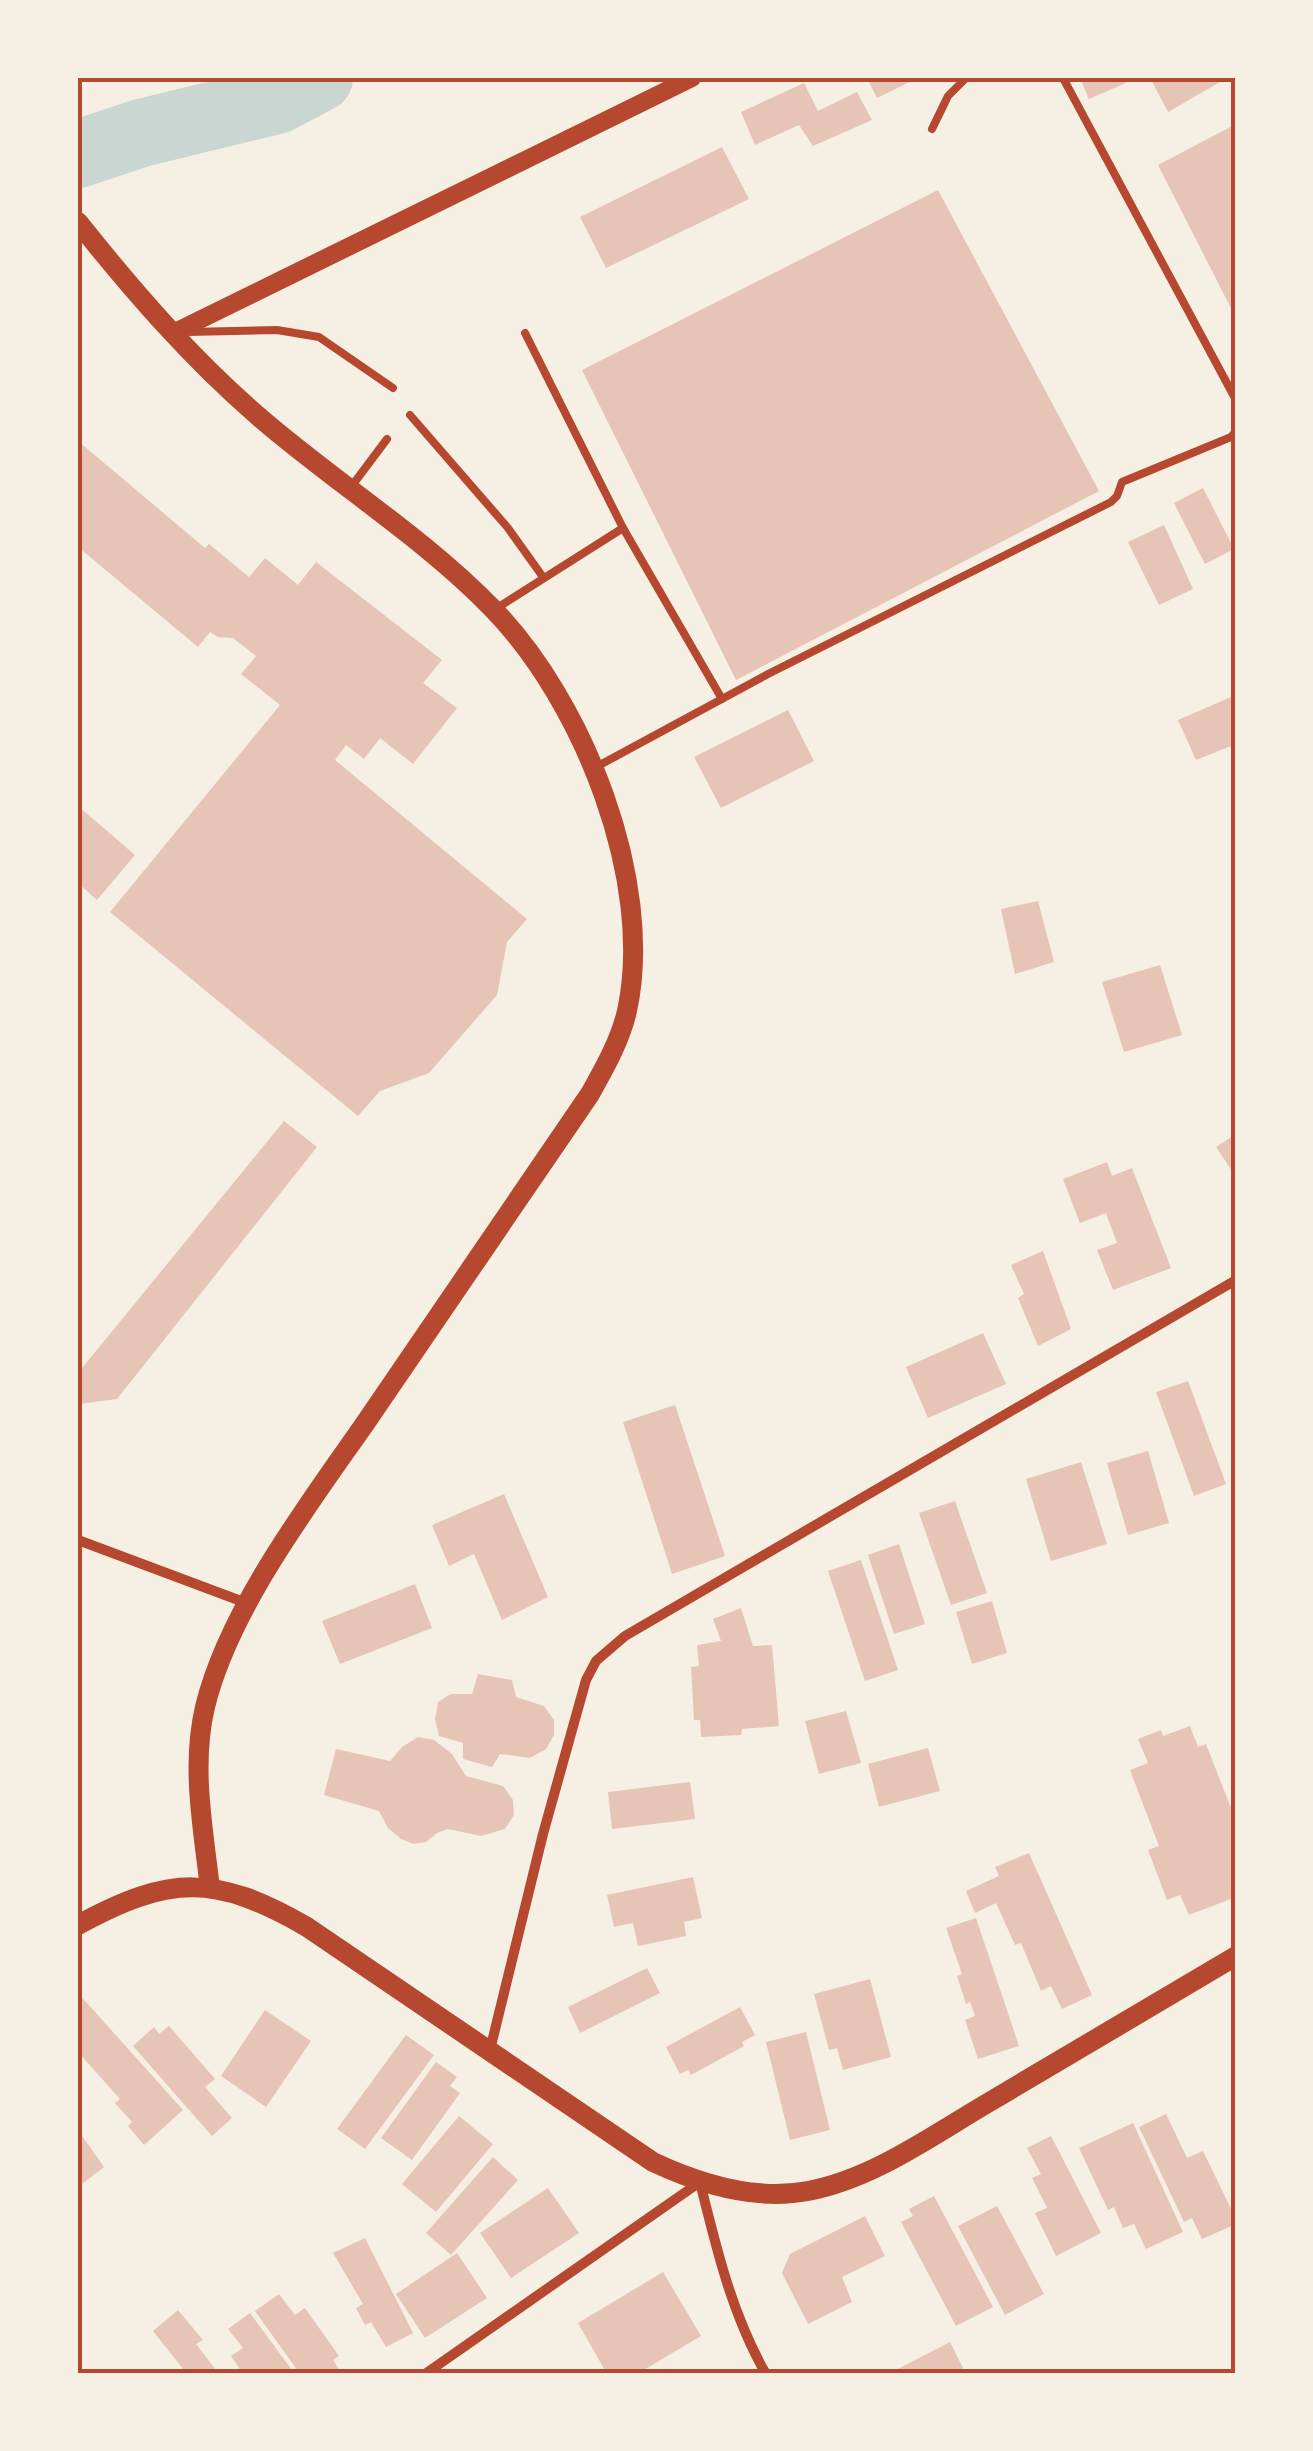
<svg xmlns="http://www.w3.org/2000/svg" width="1313" height="2451" font-family="'Archivo Narrow',sans-serif">
<style>
.lines{fill:none;stroke-linecap:round;stroke-linejoin:round}
.river{stroke:#c9d6d2;stroke-width:68}
.building{fill:#e6c5b7}
.service{stroke:#b5482f;stroke-width:8}
.minor{stroke:#b5482f;stroke-width:10}
.tertiary{stroke:#b5482f;stroke-width:18}
.secondary{stroke:#b5482f;stroke-width:20}
.neatline{fill:none;stroke:#b5482f;stroke-width:4}
</style>
<rect width="100%" height="100%" fill="#f6efe4"/>
<g class="lines">
<!-- river -->
<polyline class="river" points="78,154 141,133 277,100 319,78"/>
</g>
<!-- building -->
<g class="building">
<polygon points="867,78 918,78 877,98"/>
<polygon points="1080,78 1123,78 1126,83 1089,99"/>
<polygon points="1150,78 1227,78 1168,112"/>
<polygon points="804,83 818,111 857,92 872,120 813,146 799,125 755,145 741,112"/>
<polygon points="1236,124 1236,318 1158,165"/>
<polygon points="722,147 749,199 606,268 580,217"/>
<polygon points="938,190 1099,491 736,680 582,370"/>
<polygon points="78,441 205,548 209,544 249,577 265,558 298,585 316,562 442,660 423,683 457,708 413,764 380,738 364,759 346,745 335,760 527,919 507,942 497,995 429,1073 380,1091 358,1116 110,912 280,705 241,674 256,656 247,649 233,638 218,637 210,632 198,647 78,547"/>
<polygon points="1203,488 1234,549 1205,564 1174,503"/>
<polygon points="1164,525 1193,589 1159,605 1128,542"/>
<polygon points="1231,697 1236,709 1236,744 1196,760 1178,720"/>
<polygon points="788,710 814,761 721,808 694,757"/>
<polygon points="78,806 135,855 97,900 78,883"/>
<polygon points="1038,901 1054,962 1015,974 1001,909"/>
<polygon points="1160,965 1182,1035 1124,1052 1102,982"/>
<polygon points="284,1121 317,1147 117,1399 78,1404 78,1373"/>
<polygon points="1236,1134 1236,1177 1216,1147"/>
<polygon points="1107,1162 1112,1176 1132,1168 1171,1268 1113,1290 1097,1250 1117,1243 1106,1213 1080,1223 1063,1179"/>
<polygon points="1043,1251 1071,1329 1038,1346 1018,1298 1024,1294 1011,1265"/>
<polygon points="983,1333 1006,1384 928,1418 906,1367"/>
<polygon points="1188,1381 1226,1484 1194,1496 1156,1392"/>
<polygon points="675,1405 725,1556 672,1574 623,1422"/>
<polygon points="1148,1451 1169,1523 1128,1535 1107,1463"/>
<polygon points="1081,1462 1107,1544 1051,1561 1026,1479"/>
<polygon points="504,1494 548,1597 502,1620 474,1554 449,1566 432,1525"/>
<polygon points="955,1501 987,1593 951,1605 919,1513"/>
<polygon points="899,1544 925,1624 894,1634 868,1555"/>
<polygon points="861,1560 898,1670 865,1681 828,1571"/>
<polygon points="415,1584 432,1628 340,1664 322,1621"/>
<polygon points="992,1601 1007,1653 972,1664 956,1612"/>
<polygon points="741,1608 753,1646 772,1645 779,1726 742,1729 741,1735 701,1737 700,1720 694,1720 691,1667 699,1666 697,1645 721,1641 713,1619"/>
<polygon points="478,1674 512,1680 516,1697 544,1706 554,1720 554,1735 546,1749 530,1758 500,1754 492,1767 463,1759 463,1743 439,1736 435,1719 438,1702 451,1694 472,1694"/>
<polygon points="846,1711 861,1763 819,1774 805,1721"/>
<polygon points="1190,1726 1198,1747 1206,1744 1236,1821 1236,1897 1189,1915 1180,1895 1167,1900 1148,1850 1159,1846 1130,1770 1148,1763 1138,1739 1161,1730 1163,1736"/>
<polygon points="418,1737 434,1740 452,1754 466,1776 503,1786 513,1800 514,1815 505,1829 481,1836 448,1829 437,1833 426,1842 414,1844 401,1839 388,1828 379,1811 324,1795 336,1749 390,1761 402,1747"/>
<polygon points="928,1748 940,1791 879,1807 868,1764"/>
<polygon points="690,1782 695,1819 612,1829 608,1792"/>
<polygon points="1029,1853 1092,1995 1062,2009 1051,1986 1041,1991 1021,1943 1015,1945 996,1903 975,1913 966,1891 999,1876 995,1867"/>
<polygon points="693,1877 702,1918 684,1922 686,1936 638,1946 633,1923 614,1927 607,1895"/>
<polygon points="976,1918 1019,2046 978,2059 965,2020 975,2016 970,2002 966,2004 957,1976 962,1974 946,1928"/>
<polygon points="647,1968 660,1993 580,2033 568,2007"/>
<polygon points="870,1979 891,2057 843,2070 837,2048 829,2050 814,1994"/>
<polygon points="78,1993 183,2110 144,2145 128,2126 132,2122 115,2103 120,2099 78,2052"/>
<polygon points="740,2007 755,2035 742,2042 744,2046 691,2075 688,2070 680,2074 666,2047"/>
<polygon points="265,2010 311,2041 266,2107 221,2076"/>
<polygon points="169,2026 215,2079 205,2087 232,2118 212,2136 133,2046 154,2027 159,2034"/>
<polygon points="806,2032 830,2130 790,2140 766,2042"/>
<polygon points="406,2035 434,2055 365,2149 337,2129"/>
<polygon points="436,2062 457,2077 450,2086 460,2093 412,2160 381,2138"/>
<polygon points="1166,2114 1187,2158 1203,2151 1236,2219 1236,2224 1202,2239 1192,2218 1184,2222 1139,2127"/>
<polygon points="459,2116 493,2144 436,2212 402,2184"/>
<polygon points="1133,2123 1183,2232 1146,2249 1134,2224 1123,2228 1114,2207 1108,2210 1079,2148"/>
<polygon points="78,2130 104,2167 78,2187"/>
<polygon points="1051,2136 1101,2233 1056,2256 1035,2213 1047,2208 1032,2178 1041,2174 1027,2148"/>
<polygon points="493,2157 518,2180 451,2255 426,2233"/>
<polygon points="548,2188 579,2233 511,2278 480,2233"/>
<polygon points="934,2196 993,2307 956,2326 901,2222 913,2216 909,2209"/>
<polygon points="997,2206 1044,2294 1005,2315 958,2226"/>
<polygon points="865,2216 885,2256 842,2277 852,2302 808,2324 782,2273 790,2254"/>
<polygon points="365,2238 413,2333 386,2347 371,2322 365,2325 356,2308 363,2304 333,2253"/>
<polygon points="457,2253 487,2298 425,2338 396,2294"/>
<polygon points="663,2272 701,2336 637,2374 607,2374 578,2323"/>
<polygon points="279,2294 295,2315 305,2308 339,2356 333,2360 342,2374 300,2374 255,2311"/>
<polygon points="178,2310 203,2340 196,2344 219,2374 187,2374 153,2331"/>
<polygon points="250,2313 295,2374 243,2374 231,2356 243,2348 228,2329"/>
<polygon points="950,2342 966,2374 898,2374 896,2370"/>
</g>
<g class="lines">
<!-- service -->
<g class="service">
<polyline points="1063,78 1236,400"/>
<polyline points="932,129 948,96 966,78"/>
<polyline points="187,332 277,330 319,337 393,388"/>
<polyline points="525,333 623,528 722,699"/>
<polyline points="410,415 508,528 543,577"/>
<polyline points="351,487 387,439"/>
<polyline points="494,610 623,528"/>
<polyline points="596,767 770,673 1111,502 1117,496 1122,482 1231,437 1236,431"/>
</g>
<!-- minor -->
<g class="minor">
<polyline points="78,1540 249,1604"/>
<polyline points="490,2050 543,1834 586,1680 596,1661 625,1636 1236,1280"/>
<path d="M425,2374L700,2182C716,2247 732,2315 766,2374"/>
</g>
<!-- tertiary -->
<polyline class="tertiary" points="173,333 692,78"/>
<!-- secondary -->
<g class="secondary">
<path d="M78,222C133,291 191,358 258,416C334,482 422,536 492,608C583,701 655,881 627,1011C620,1041 605,1067 590,1094C515,1205 439,1314 364,1425C308,1505 228,1611 205,1707C191,1766 203,1828 210,1888"/>
<path d="M78,1925C170,1875 215,1874 307,1927L653,2162C700,2184 756,2201 808,2191C872,2179 930,2137 986,2104C1069,2055 1152,2006 1236,1956"/>
</g>
</g>
<!-- border -->
<rect width="1313" height="2451" fill="none" stroke="#f6efe4" stroke-width="160"/>
<rect x="80" y="80" width="1153" height="2291" class="neatline"/>
</svg>
